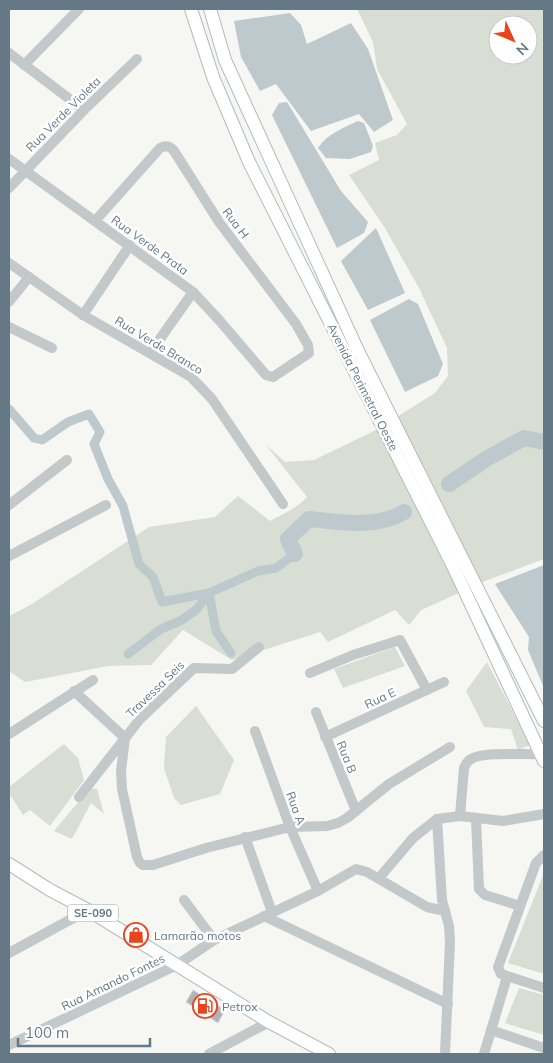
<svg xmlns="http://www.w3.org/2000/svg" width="553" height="1063" font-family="Mulish,sans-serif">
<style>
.green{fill:#d8ded3;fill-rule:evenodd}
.water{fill:#bdc9cd}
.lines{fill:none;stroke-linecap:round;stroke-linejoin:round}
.canal{stroke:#bdc9cd;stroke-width:9}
.river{stroke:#bdc9cd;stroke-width:16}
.building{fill:#adb5ba;stroke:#d8d8d5}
.major-casing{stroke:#b6bbbe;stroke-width:14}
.minor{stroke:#c3c8ca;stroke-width:10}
.major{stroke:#fff;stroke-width:12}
.labels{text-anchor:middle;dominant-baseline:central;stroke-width:5;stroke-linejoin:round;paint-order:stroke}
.shield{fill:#fff;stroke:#92a0aa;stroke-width:1}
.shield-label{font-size:11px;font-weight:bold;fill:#647885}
.street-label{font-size:12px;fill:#647885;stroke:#fff}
.poi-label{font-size:12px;fill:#647885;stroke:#fff;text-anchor:start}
</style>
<rect width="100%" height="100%" fill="#f6f6f2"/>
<!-- green -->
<g class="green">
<path d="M357,9H544V559L488,580L421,610L409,625L395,610L328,642L320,632L232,660L183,630L151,665L108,666L25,682L9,671V616L32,604L149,527L215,517L238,496L270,521C283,514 297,508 307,497L266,445L285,462L314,460L376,430L435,393L448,376L447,348L419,288L385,228L349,175L379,160L375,143L397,135L407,124L377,69L373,42ZM498,25H528V55H498Z"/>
<polygon points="395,647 405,666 343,688 334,669"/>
<polygon points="487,662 530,745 518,750 511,729 484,727 466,691"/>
<polygon points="196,706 234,760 220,794 181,805 174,798 164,768 166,737"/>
<polygon points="64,744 78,758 84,780 50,826 30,810 23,815 9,793 9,787"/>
<polygon points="90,788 97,789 104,814 91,803 72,839 54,831"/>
<polygon points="544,873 544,974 508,963"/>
<polygon points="519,988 544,995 544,1035 505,1023"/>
</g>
<!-- water -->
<g class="water">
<polygon points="290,13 301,25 307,44 351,23 368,49 393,120 374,132 359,114 311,131 276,84 260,91 241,57 234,21"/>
<polygon points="287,102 341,191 368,222 364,233 337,248 272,115 279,103"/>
<path d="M358,121L364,123L373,146L371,152L350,159L326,158L318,148C327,134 343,128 358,121Z"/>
<polygon points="376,228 405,293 368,310 341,261"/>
<polygon points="409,299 418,304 443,364 438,376 405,392 370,320"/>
<polygon points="544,565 544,688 528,650 529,637 495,584"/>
</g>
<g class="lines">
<!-- canal -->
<g class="canal">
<polyline points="9,409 34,438 42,440 68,422 89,414 100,432 94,444 108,479 123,506 139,564 153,577 162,602 209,593 258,571 276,568 295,554"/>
<polyline points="209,593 216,631 231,653"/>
<polyline points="128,654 161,629 182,620 197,609 209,593"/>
</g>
<!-- river -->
<g class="river">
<polyline points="449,484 486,459 524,438 544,442"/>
<path d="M295,554L288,539L309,519C340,522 376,529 404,512"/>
</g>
</g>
<!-- building -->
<polygon class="building" points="193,990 225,1010 218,1023 186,1002"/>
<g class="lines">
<defs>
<g id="major">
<polyline points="191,9 213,77 249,162 453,566 544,761"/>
<polyline points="210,9 225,60 358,351 544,721"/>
<polyline points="9,864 50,890 88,910 269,1022 329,1054"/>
</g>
</defs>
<!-- major casing -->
<use href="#major" class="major-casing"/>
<!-- minor -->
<g class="minor">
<polyline points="9,53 84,110"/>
<polyline points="24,65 79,9"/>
<path d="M9,159L193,292L219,320L266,375L273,377L309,353L308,345L296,324L219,222L176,154C172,147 167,144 160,148L95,221"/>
<polyline points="9,188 84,110 137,59"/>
<polyline points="9,263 83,315 191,377 212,399 283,504"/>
<polyline points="9,302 29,277"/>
<polyline points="83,315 130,245"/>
<polyline points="9,327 52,348"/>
<polyline points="150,353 193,292"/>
<polyline points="9,505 67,460"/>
<polyline points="9,556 106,505"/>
<polyline points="310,673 353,655 400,640 427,690"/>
<polyline points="74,691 125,738"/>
<polyline points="316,712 356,811"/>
<polyline points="255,731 290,827 318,891"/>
<polyline points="9,734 93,680"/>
<polyline points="325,737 444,682"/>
<polyline points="125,738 121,771 122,789 137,857 140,863 143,865 153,865 206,848 290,827 327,826 338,823 347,818 389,784 450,747"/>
<polyline points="79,797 140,719 194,668 232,669 259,647"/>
<path d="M460,816L464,768C466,764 467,761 471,759C484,751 524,755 541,754"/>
<polyline points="437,819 442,900 449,926 450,942 445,1054"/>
<polyline points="476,819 479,889 485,895 520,906"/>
<polyline points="245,837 272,912"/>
<polyline points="544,855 536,863 498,967 501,974 544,988"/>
<polyline points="379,878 413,838 437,819 460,816 503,821 544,814"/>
<polyline points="184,900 214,940"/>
<polyline points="264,916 448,1004"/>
<polyline points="9,953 88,910"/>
<polyline points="491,1030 544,1048"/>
<polyline points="9,1045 177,965 214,940 318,891 356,869 367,872 427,907 445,911"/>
<polyline points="209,1054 269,1022"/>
<polyline points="484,1054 507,977"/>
</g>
<!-- major -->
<use href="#major" class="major"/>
</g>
<!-- icons -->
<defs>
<symbol id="shop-ring" viewBox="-11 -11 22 22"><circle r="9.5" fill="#fff" stroke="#ea441f" stroke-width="1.5"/><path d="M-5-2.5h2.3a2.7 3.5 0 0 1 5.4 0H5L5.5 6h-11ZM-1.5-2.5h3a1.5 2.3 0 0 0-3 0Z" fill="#ea441f"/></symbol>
<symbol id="fuel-ring" viewBox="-11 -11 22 22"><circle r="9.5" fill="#fff" stroke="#ea441f" stroke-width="1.5"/><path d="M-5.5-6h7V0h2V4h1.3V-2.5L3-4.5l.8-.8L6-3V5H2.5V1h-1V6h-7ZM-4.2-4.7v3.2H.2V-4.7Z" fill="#ea441f"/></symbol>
</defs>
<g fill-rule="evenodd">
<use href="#shop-ring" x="122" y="921" width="28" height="28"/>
<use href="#fuel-ring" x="191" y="992" width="28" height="28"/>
</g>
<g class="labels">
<!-- shield labels -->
<rect class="shield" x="68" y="904.5" width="50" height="17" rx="4"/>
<g class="shield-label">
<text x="93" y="913">SE-090</text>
</g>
<!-- street labels -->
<g class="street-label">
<text transform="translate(63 114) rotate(-45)">Rua Verde Violeta</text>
<text transform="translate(236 223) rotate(53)">Rua H</text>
<text transform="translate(150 245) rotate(36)">Rua Verde Prata</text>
<text transform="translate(159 345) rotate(31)">Rua Verde Branco</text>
<text transform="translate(363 387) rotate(63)">Avenida Perimetral Oeste</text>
<text transform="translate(155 689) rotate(-44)">Travessa Seis</text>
<text transform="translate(380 698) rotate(-25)">Rua E</text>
<text transform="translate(347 757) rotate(68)">Rua B</text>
<text transform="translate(296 808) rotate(70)">Rua A</text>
<text transform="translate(113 982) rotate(-26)">Rua Amando Fontes</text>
</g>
<!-- poi labels -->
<g class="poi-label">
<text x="154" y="935">Lamarão motos</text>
<text x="222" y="1006">Petrox</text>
</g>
</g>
<!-- border -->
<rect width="553" height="1063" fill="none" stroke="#647885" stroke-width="20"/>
<!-- north arrow -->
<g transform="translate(513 40) rotate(134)"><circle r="24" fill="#ffffff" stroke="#c1c9ce"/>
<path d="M0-4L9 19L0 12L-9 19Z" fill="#ea441f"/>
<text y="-8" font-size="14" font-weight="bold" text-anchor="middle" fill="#647885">N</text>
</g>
<!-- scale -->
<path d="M18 1038v8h132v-8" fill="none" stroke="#647885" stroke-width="2.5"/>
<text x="25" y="1038" font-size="15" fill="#647885" stroke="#ffffff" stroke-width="4" paint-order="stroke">100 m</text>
</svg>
